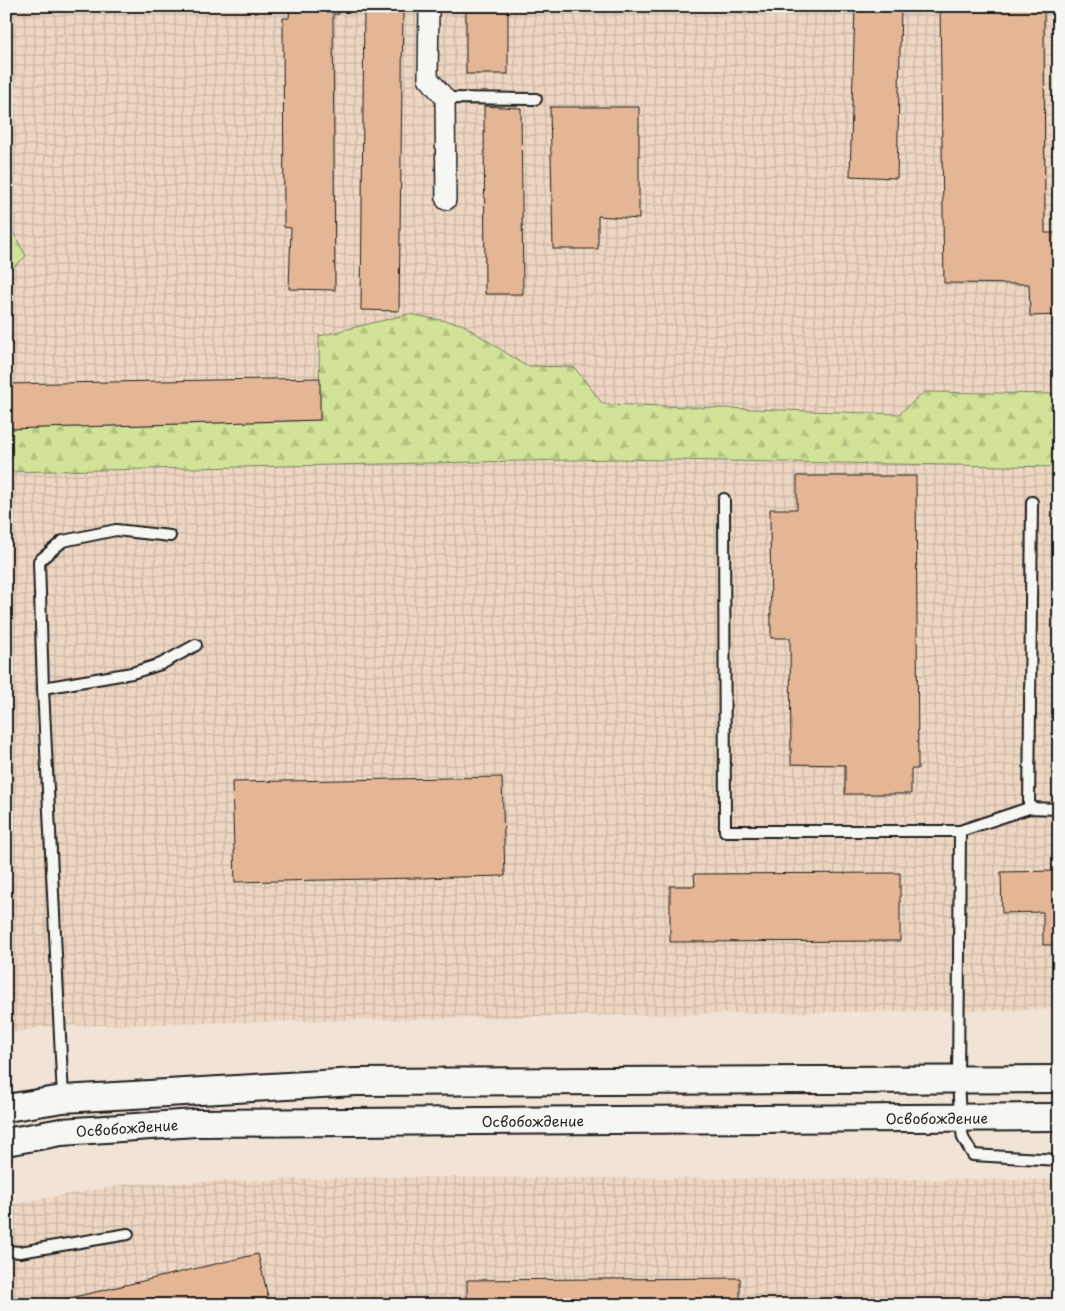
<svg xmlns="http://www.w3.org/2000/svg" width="1065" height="1311" font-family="'Playpen Sans',sans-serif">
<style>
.industrial{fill:url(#industrial-grid)}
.forest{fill:url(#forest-firs);stroke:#76805a}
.building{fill:#e5b695;stroke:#1c1c1c}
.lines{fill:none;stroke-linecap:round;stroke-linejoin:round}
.lane-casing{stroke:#1c1c1c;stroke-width:14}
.street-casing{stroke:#1c1c1c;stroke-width:22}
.secondary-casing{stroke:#1c1c1c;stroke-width:30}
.lane{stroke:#f6f6f2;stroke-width:10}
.street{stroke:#f6f6f2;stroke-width:19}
.secondary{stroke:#f6f6f2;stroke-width:26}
.labels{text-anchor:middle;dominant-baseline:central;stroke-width:4.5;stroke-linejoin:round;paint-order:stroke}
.street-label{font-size:14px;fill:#1c1c1c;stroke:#f6f6f2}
</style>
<defs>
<pattern id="industrial-grid" width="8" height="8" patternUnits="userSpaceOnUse" patternTransform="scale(1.25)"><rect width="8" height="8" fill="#edd6c2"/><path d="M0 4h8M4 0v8" fill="none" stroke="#cbb7a6"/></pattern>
<pattern id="forest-firs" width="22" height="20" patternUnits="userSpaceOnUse" patternTransform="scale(1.25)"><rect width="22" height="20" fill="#d0e398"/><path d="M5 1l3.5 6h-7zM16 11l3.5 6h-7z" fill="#b2c282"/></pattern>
</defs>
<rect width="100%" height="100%" fill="#f1e3d6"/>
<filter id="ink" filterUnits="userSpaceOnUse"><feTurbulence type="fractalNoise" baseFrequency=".02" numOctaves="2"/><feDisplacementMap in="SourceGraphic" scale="10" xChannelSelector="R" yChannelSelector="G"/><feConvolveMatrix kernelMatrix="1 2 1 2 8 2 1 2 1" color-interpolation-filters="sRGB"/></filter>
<g filter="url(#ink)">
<!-- industrial -->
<g class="industrial">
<polygon points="6,6 1059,6 1059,394 924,392 899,414 603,404 574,367 526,366 462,324 319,336 320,378 6,384 6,274 25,256 9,225 6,225"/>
<polygon points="616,459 1059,467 1059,1009 622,1015 48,1026 6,1034 6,472"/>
<polygon points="385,1177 1059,1180 1059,1305 6,1305 6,1205 128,1184"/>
</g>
<!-- forest -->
<g class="forest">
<polygon points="6,225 9,225 26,256 6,274"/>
<polygon points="409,314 462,324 526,366 574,367 603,404 899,414 924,392 1059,394 1059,467 616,459 6,472 6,429 320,420 319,336"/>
</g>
<!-- building -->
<g class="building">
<polygon points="290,6 339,6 339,14 333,14 335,290 289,289 291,228 284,227 283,18 289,18"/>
<polygon points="364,6 403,6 399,311 361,310"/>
<rect x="466" y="6" width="42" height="68"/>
<polygon points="855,6 901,6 897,178 850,176"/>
<polygon points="940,6 1059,6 1059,12 1044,12 1045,233 1059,233 1059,315 1030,316 1029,284 944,283"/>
<polygon points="484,106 521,108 523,294 485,294"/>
<polygon points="550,107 639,107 639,219 598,216 598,249 553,249"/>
<polygon points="320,378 320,420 6,429 6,384"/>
<polygon points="797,476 916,476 918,769 911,769 911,794 845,794 845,765 791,764 790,638 771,638 770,509 797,509"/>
<polygon points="1056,494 1059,494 1059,641 1058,641"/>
<polygon points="502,777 505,876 235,882 232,782"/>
<polygon points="1059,871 1059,945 1043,945 1043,912 1002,913 1001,872"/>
<polygon points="900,873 900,941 670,942 670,886 695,886 694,874"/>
<polygon points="258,1254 270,1305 40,1305"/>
<polygon points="740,1278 740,1305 467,1305 467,1280"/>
</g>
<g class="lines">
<defs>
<g id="lane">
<polyline points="445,98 536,99"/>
<polyline points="724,499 725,831 960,831 1029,808 1059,809"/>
<polyline points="43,688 132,673 161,664 196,645"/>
<polyline points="1029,808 1032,502"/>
<polyline points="960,831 958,1079 960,1118 963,1138 973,1155 1059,1160"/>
<polyline points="63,1098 43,688 39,561 63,541 116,530 170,536"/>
<polyline points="6,1251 20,1252 128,1234"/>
</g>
<polyline id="street" points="429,6 428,78 445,98 446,200"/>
<g id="secondary">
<polyline points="6,1108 63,1099 356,1082 1059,1079"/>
<path id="s1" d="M6,1142L61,1132L195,1123L1059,1117"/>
</g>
</defs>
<!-- lane casing -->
<use href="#lane" class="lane-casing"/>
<!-- street casing -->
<use href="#street" class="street-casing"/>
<!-- secondary casing -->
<use href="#secondary" class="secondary-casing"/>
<!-- lane -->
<use href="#lane" class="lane"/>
<!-- street -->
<use href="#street" class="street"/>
<!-- secondary -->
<use href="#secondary" class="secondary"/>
</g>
</g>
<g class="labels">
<!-- street labels -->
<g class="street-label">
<text stroke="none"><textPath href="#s1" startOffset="932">Освобождение</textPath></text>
<text stroke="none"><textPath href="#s1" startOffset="528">Освобождение</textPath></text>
<text stroke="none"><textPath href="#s1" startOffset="122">Освобождение</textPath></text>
</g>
</g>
<!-- margin -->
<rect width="1065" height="1311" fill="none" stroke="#f6f6f2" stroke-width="25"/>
<rect x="12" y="12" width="1040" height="1286" fill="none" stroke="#1c1c1c" stroke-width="2" filter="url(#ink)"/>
</svg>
